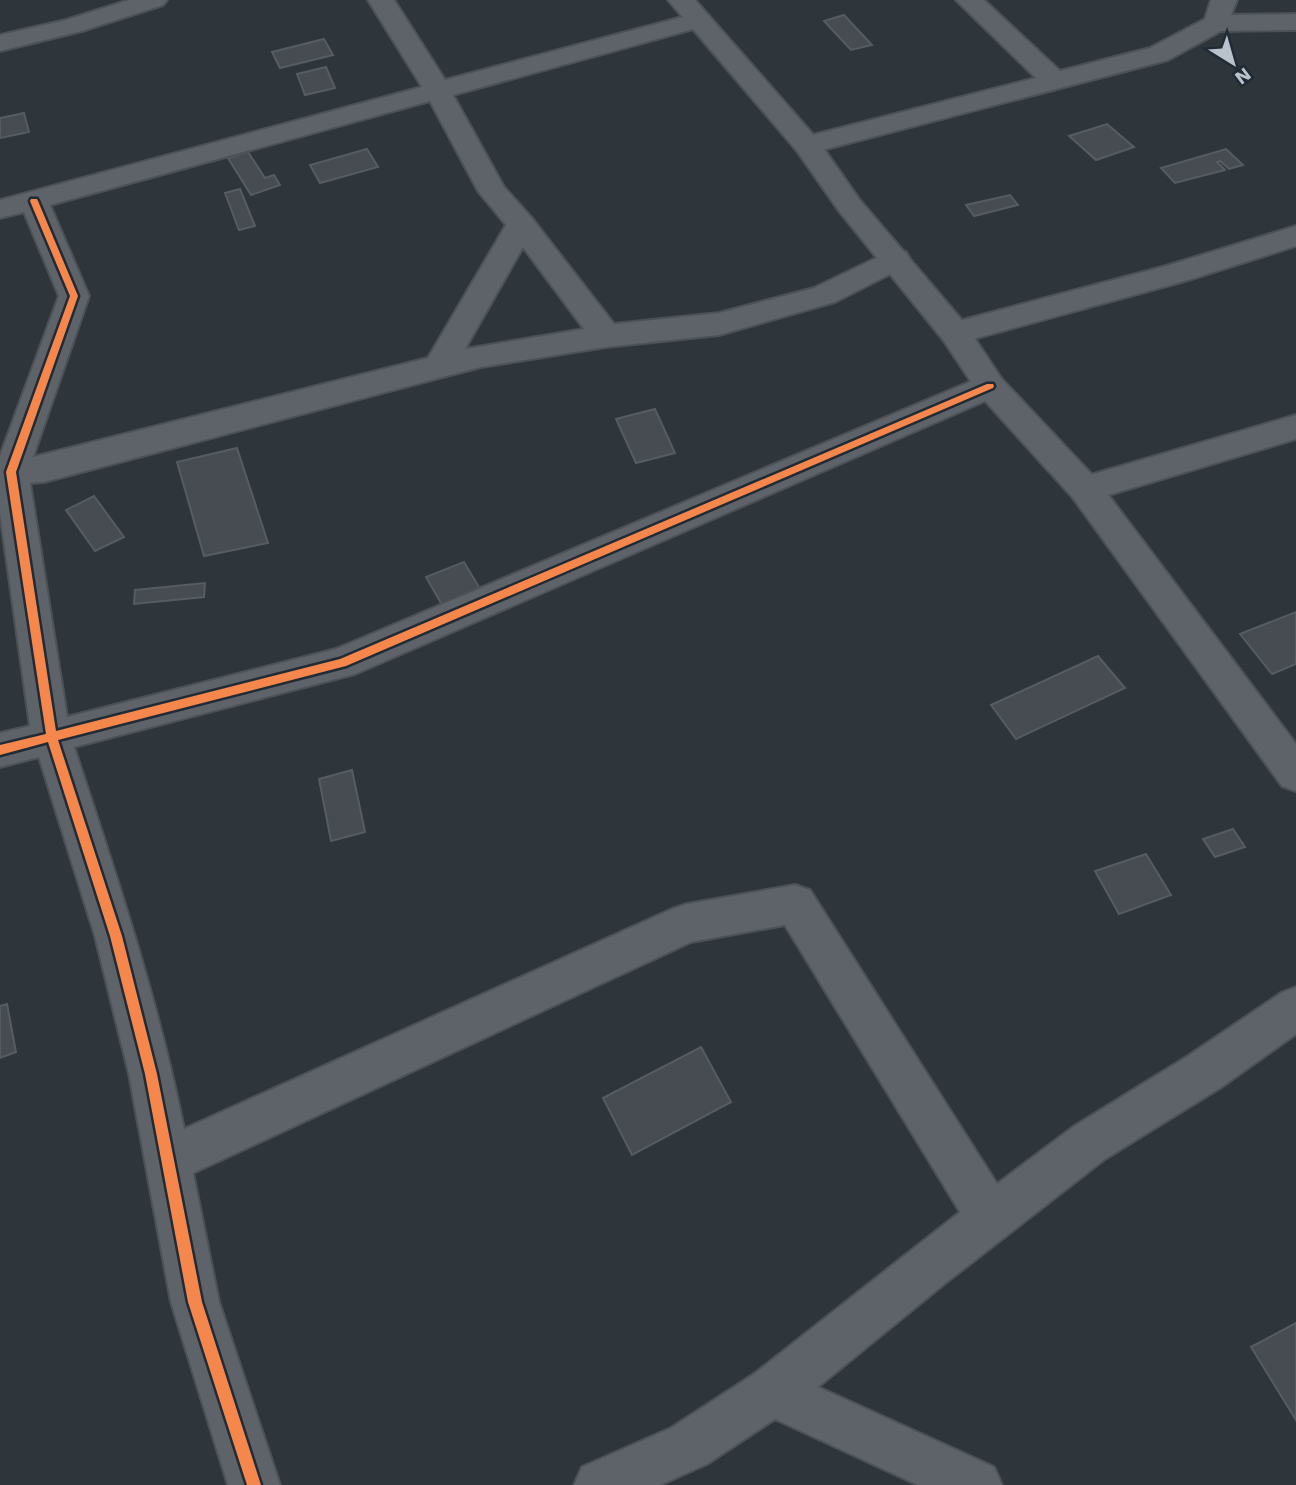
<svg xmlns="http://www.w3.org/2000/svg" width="1296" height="1485" font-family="'Work Sans',sans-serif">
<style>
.building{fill:#464c51;stroke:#565c63;stroke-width:2}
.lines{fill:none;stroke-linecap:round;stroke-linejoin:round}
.minor-casing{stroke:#4c5156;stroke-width:4}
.tertiary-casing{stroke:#4c5156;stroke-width:4}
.minor{fill:#5e6269;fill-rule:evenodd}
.tertiary{fill:#5e6269;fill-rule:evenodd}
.cycleway-casing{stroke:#202b36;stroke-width:5}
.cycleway{fill:#f5874c;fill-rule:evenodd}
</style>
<rect width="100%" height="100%" fill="#2e353b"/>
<!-- building -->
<g class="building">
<polygon points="844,15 872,45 851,50 824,21"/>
<polygon points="324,39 333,55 280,68 272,52"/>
<polygon points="326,67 335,88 305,95 297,74"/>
<polygon points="24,113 29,132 0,138 0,118"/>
<polygon points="1107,124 1134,147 1096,160 1069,136"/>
<polygon points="367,149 378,167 320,183 310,165"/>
<polygon points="1226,149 1243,165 1229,169 1220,161 1217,162 1225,170 1175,183 1161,168"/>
<polygon points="248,152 265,178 274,175 280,185 251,195 228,158"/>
<polygon points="240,189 255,226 239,230 225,193"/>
<polygon points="1010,195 1018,205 974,216 966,205"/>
<polygon points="655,409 675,453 636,463 616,419"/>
<polygon points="237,448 268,543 204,556 177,462"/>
<polygon points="94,496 124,537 95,551 66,510"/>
<polygon points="464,562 483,594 445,610 426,577"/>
<polygon points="205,583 204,597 134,604 135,590"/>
<polygon points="1296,612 1296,664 1272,674 1240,634"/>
<polygon points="1098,656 1125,688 1016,739 991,705"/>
<polygon points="352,770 365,832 331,841 319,779"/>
<polygon points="1233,829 1245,847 1215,857 1203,839"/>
<polygon points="1146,854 1171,895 1119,914 1095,871"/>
<polygon points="7,1004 16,1052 0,1058 0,1006"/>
<polygon points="701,1047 731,1102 632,1155 603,1098"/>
<polygon points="1296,1323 1296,1420 1251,1347"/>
</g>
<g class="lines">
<defs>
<g id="minor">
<polygon points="129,0 167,0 163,5 82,31 0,51 0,35 66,20"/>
<path d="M368,0H394L445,80L690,15L699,12L708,15L712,20L708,25L453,95L504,187L531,217L614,324L719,313L814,288L895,249L906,252L910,259L906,266L835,302L719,335L606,347L481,367L44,482L30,483L67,717L336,649L979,378L990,375L1001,378L1006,386L1001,394L355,674L74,747C116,874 158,999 184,1129L672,909L687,904L795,885L810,890L997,1184L1073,1127L1188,1056L1281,993L1296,987V1034L1220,1088L1105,1159L943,1285L818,1387L994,1467L1002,1485H918L775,1419L707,1464L660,1485H574L582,1467L671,1428L754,1374L960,1212L785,925L691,942L193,1173L219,1302L280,1485H228L171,1302L129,1074L95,936L39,757L0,767V733L30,726L0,513V456L59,296L24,212L0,218V200L422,87ZM430,101L478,191L506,225L428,358L33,457L89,296L50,205ZM523,247L584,329L465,349Z"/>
<polygon points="956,0 984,0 1060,71 1150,48 1205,19 1211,0 1237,0 1231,15 1296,14 1296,30 1221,31 1168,60 807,154 797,151 793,145 797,139 1036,78"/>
<polygon points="1296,226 1296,246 1185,281 955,344 944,341 939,333 944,325 1166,266"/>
<polygon points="1296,415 1296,439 1085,502 1073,498 1068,489 1073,480"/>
</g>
<polygon id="tertiary" points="668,0 695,0 817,139 859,199 966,325 1001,378 1097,480 1296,744 1296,791 1282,786 1073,498 979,394 944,341 839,211 797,151"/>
</defs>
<!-- minor casing -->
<use href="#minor" class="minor-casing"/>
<!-- tertiary casing -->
<use href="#tertiary" class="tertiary-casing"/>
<!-- minor -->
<use href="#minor" class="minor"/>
<!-- tertiary -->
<use href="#tertiary" class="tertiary"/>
<defs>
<polygon id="cycleway" points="31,199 37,199 38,201 78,296 16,472 56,731 340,659 987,384 993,384 994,386 993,388 346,666 58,740 122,936 157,1074 202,1302 261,1485 247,1485 188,1302 145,1074 110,936 48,742 0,755 0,745 46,734 6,472 70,296 30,201"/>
</defs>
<!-- cycleway casing -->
<use href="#cycleway" class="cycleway-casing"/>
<!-- cycleway -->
<use href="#cycleway" class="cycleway"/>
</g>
<!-- north arrow -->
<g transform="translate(1233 63) rotate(143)" stroke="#202b36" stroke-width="5" paint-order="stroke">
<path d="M0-5L12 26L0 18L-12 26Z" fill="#b9c1cb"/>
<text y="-10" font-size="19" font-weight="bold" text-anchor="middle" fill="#b9c1cb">N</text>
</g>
</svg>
